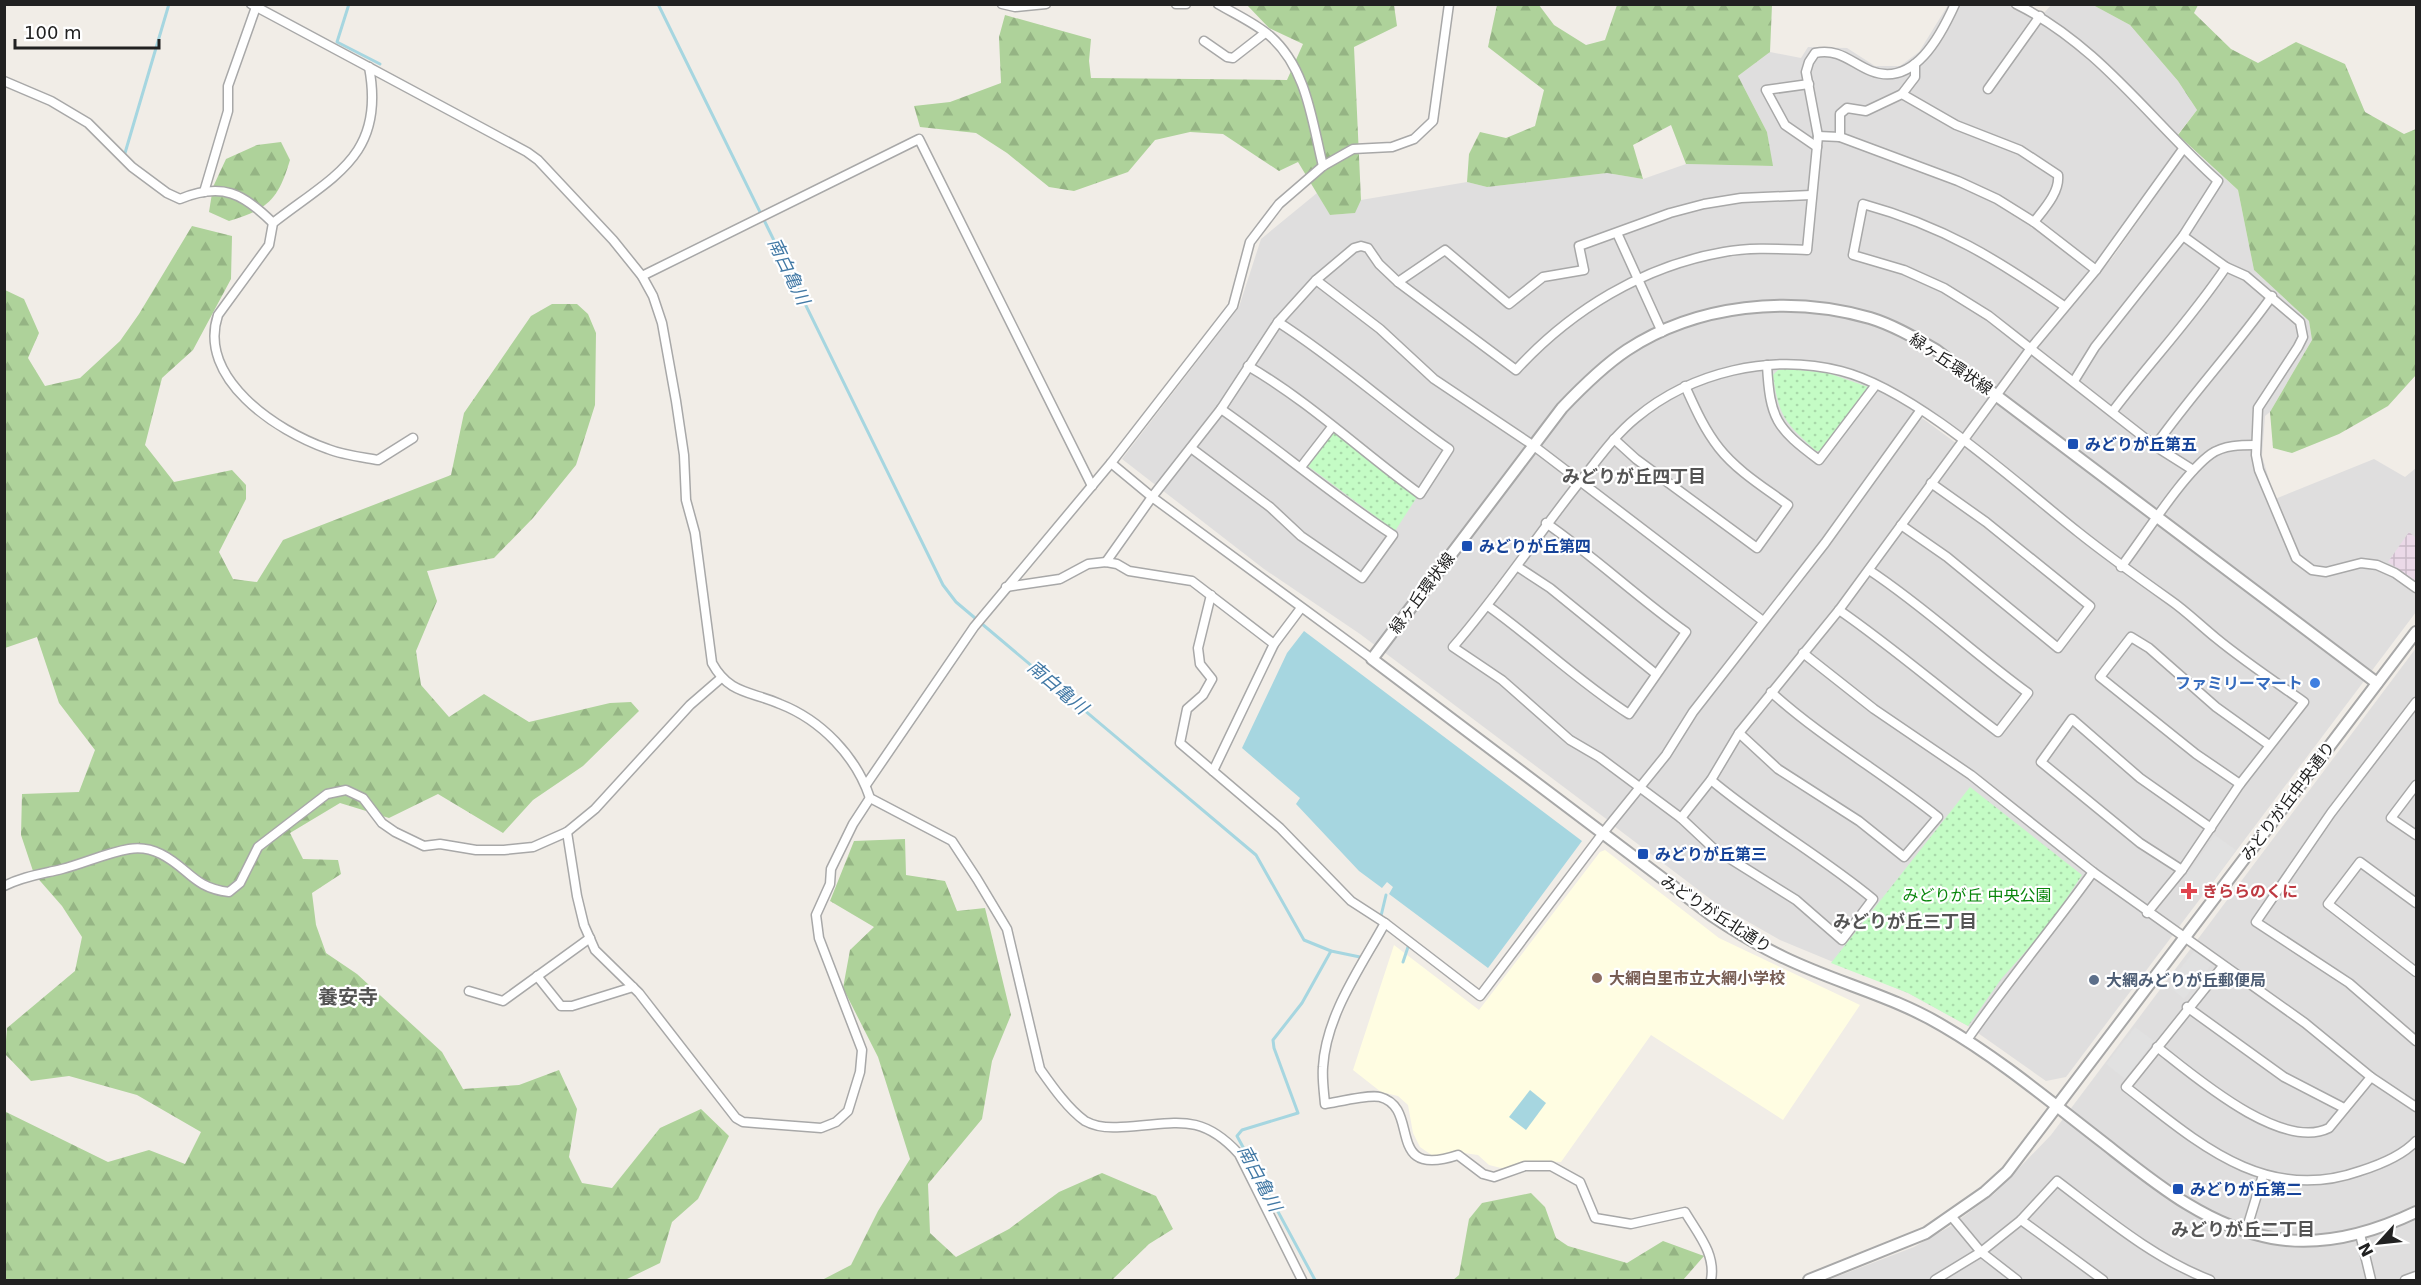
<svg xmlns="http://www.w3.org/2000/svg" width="2421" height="1285" font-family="'DejaVu Sans','Noto Sans JP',sans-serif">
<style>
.residential{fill:#dfdede}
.industrial{fill:url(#industrial-grid)}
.education{fill:#fffde2}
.forest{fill:url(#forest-firs)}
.park{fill:url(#park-dots)}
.parking{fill:#e1e1e1}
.water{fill:#a6d6e0}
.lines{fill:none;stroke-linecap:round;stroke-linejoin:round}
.stream{stroke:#a6d6e0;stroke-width:3}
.minor-casing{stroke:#a8a8a8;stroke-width:11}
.tertiary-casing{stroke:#a8a8a8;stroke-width:14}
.minor{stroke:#fff;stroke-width:8}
.tertiary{stroke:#fff;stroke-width:10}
.transit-dot{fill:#1a4fb4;stroke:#fff;stroke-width:2}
.shop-dot{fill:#3f7fe0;stroke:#fff;stroke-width:2}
.health-dot{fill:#e0444e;stroke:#fff;stroke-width:2}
.education-dot{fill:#8d6e63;stroke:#fff;stroke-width:2}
.service-dot{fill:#5c6f8a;stroke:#fff;stroke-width:2}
.labels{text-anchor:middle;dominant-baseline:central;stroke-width:4.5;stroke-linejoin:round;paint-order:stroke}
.street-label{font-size:16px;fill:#212121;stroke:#fff}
.transit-label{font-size:16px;font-weight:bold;fill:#164399;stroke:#fff;text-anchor:start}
.shop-label{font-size:16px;font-weight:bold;fill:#366cbe;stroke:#fff;text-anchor:end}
.health-label{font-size:16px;font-weight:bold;fill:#be3a42;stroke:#fff;text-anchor:start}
.park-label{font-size:16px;fill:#08860b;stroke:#fff}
.education-label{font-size:16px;font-weight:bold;fill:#785e54;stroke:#fff;text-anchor:start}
.service-label{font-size:16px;font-weight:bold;fill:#4e5e75;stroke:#fff;text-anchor:start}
.water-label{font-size:18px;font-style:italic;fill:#4279a5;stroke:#fff}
.neighbourhood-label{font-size:18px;font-weight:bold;fill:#545454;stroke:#fff}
.quarter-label{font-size:20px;font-weight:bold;fill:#545454;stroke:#fff}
</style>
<defs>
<pattern id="industrial-grid" width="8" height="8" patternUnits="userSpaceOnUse" patternTransform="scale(1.5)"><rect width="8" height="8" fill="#ebd9e8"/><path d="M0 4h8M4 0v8" fill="none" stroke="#c9bac7"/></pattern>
<pattern id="forest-firs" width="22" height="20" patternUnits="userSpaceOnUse" patternTransform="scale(1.5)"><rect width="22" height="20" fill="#aed29a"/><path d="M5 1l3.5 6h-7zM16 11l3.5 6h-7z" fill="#95b484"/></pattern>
<pattern id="park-dots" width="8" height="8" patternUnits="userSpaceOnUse" patternTransform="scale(1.5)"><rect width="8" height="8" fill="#c4fcc5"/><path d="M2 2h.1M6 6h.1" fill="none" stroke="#a8d8a9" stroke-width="1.8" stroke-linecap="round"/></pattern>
</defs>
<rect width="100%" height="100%" fill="#f1ede7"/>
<!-- residential -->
<g class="residential">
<polygon points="1948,5 2027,5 2044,13 2051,5 2093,5 2130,25 2178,81 2197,110 2178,134 2185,142 2098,261 2058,307 1962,436 1920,406 1824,539 1690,711 1660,756 1609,821 1360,634 1264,569 1122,459 1239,307 1261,239 1317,193 1330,215 1354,213 1361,200 1467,182 1487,187 1607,173 1643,179 1686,164 1772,166 1767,132 1738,76 1770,52 1801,58 1808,47 1847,48 1875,66 1900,66 1919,52"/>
<polygon points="2190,147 2238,190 2254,270 2309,321 2312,340 2270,412 2265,416 2262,456 2275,499 2374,459 2405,477 2416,468 2416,612 2066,1077 2046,1081 1968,1026 1908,993 1780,940 1717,904 1614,826 1666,761 1695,714 1922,418 1964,449 2031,355 2113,257"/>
<polygon points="2416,648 2416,1280 1828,1280 1914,1247 1949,1227 1994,1194 2051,1135"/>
</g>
<!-- industrial -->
<polygon class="industrial" points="2409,532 2416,538 2416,581 2388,562"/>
<!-- education -->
<polygon class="education" points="1605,850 1719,938 1860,1005 1783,1120 1651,1035 1561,1162 1537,1161 1505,1169 1489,1165 1478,1155 1464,1153 1433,1156 1420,1147 1413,1133 1408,1105 1398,1096 1381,1092 1353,1070 1394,945 1479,1010 1600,852"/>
<!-- forest -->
<g class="forest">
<polygon points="1247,5 1394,5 1397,26 1354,47 1361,200 1355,213 1330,215 1298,162 1279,171 1223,134 1190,132 1155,140 1128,172 1074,191 1049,187 1007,153 976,133 920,127 914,106 950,102 1001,83 999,37 1005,15 1091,39 1089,61 1091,78 1287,80 1303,44 1269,28"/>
<polygon points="1497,5 1539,5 1554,25 1586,45 1605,40 1617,5 1772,5 1770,52 1738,76 1767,132 1773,166 1686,164 1671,125 1633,145 1643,179 1607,173 1487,187 1467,182 1469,154 1480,132 1506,138 1535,126 1544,90 1488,47"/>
<polygon points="2093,5 2198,5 2194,13 2231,49 2258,63 2296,42 2345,64 2365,112 2404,134 2416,129 2416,375 2388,406 2339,434 2292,453 2273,448 2270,412 2312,340 2309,321 2254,270 2238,190 2178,135 2197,110 2178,81 2130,25"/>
<path d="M281,142L290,160C278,200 268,209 229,221L209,212L213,187L226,159L257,145Z"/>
<polygon points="192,226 232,236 231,279 193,350 162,378 145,445 174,482 232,470 246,485 246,499 219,552 233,579 257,582 283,540 451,475 464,413 531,316 552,304 577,304 588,314 596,333 595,405 576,465 533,518 494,558 427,571 437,601 416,651 421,685 449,717 484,694 529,722 610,703 631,702 639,711 583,766 533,800 503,833 438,794 389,818 340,803 290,833 303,859 338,860 341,874 312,893 316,925 326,953 357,974 442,1052 463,1089 519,1085 559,1070 577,1109 569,1157 582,1183 612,1188 660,1128 701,1109 729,1136 698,1199 672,1222 660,1263 625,1280 5,1280 4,1111 108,1162 149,1150 185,1164 201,1132 137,1095 69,1076 31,1081 5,1054 7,1028 75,971 82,937 62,906 34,874 21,835 22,794 79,792 95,750 59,703 37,637 5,648 5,290 24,299 39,333 28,358 45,386 80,378 120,341 139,314"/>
<polygon points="905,839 906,875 945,881 957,911 985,908 1011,1015 992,1061 982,1119 928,1184 930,1233 956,1257 1009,1229 1059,1192 1102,1173 1156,1196 1173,1229 1149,1244 1112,1280 822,1280 851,1265 878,1211 910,1159 878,1057 843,988 850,950 874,927 830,901 854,841"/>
<polygon points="1531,1193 1545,1207 1556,1238 1568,1246 1627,1263 1663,1241 1704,1256 1683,1280 1453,1280 1459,1275 1469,1219 1482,1203"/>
</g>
<!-- park -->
<g class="park">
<path d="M1788,369L1828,373L1868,387L1822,451H1816C1785,423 1779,417 1773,375L1778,370Z"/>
<polygon points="1334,432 1417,497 1395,531 1308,466"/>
<polygon points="1970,787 2082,875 2049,925 2002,978 1968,1026 1908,993 1831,963"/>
</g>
<!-- parking -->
<g class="parking">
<polygon points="2215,835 2236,850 2204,895 2183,880"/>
<polygon points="2195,950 2212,964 2184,999 2167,985"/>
<polygon points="2135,1027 2154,1041 2125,1079 2106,1064"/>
</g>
<!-- water -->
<g class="water">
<polygon points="1304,631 1582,841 1488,968 1389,894 1393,887 1387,882 1382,888 1359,871 1296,804 1300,798 1242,748 1287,653"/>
<polygon points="1530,1090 1546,1103 1526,1130 1509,1117"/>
</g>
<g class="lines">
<!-- stream -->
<g class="stream">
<polyline points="349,4 337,42 380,64"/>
<polyline points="658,4 943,585 956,602 1256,855 1304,940 1331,951 1360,957"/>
<polyline points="125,153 169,4"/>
<polyline points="1381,916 1386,895"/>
<polyline points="1403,962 1409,944"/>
<polyline points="1315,1280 1237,1136 1242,1130 1298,1113 1274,1048 1273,1040 1302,1003 1331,951"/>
</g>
<defs>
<g id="minor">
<path d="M251,4L527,152L538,160L613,240L642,276L653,296L662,323L676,401L684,455L686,500L695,533L712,663C729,694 750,691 780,704C821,720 856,756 870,798L952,841L977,879L1007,929L1040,1069C1052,1086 1068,1109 1085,1121C1096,1127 1109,1128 1121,1127C1173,1125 1199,1110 1239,1154L1302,1280"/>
<polyline points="1002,4 1015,7 1046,4"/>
<polyline points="1176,4 1186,4"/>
<path d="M1218,4C1235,14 1255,23 1270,36C1307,68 1312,122 1323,166"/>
<path d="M2016,4C2099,45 2151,121 2218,181L2183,236L2095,347L2074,381"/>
<polyline points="1204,41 1227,57 1233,58 1265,33"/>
<path d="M369,67C386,156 333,176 273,223L269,245L218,315C197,378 276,431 328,449C343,455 361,457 378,460L413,438"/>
<path d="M4,81L51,101L88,123L132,167L167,193L180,199C222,182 243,193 273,223"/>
<polyline points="1809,84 1766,90 1785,125 1817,147"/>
<polyline points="1988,89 2040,16"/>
<polyline points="1902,94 1915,77 1915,64"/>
<path d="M1818,136L1806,72L1809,62L1815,53C1840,48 1851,63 1871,71C1914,88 1941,35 1955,4"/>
<path d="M1840,137V114L1847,108L1866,111L1902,94L1956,125L2020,150L2058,175C2060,192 2044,209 2034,222"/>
<polyline points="204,192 228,111 228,86 256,7"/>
<polyline points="1617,233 1662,332"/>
<polyline points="2183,236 2226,267 2246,276 2300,322 2303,337 2298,347 2258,408 2256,455 2259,470 2296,558 2312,570 2326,572 2361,563 2377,565 2395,573 2416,588"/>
<polyline points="642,276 919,139 1092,486"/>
<polyline points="1316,280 1380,329 1434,379 1534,446 1763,621"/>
<polyline points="1398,282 1445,250 1509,304 1543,277 1584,270 1579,246 1670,213 1704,204 1741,198 1811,195"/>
<path d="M2064,306C1997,259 1943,226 1863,204L1853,255L1904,270L1944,288L1989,316L2155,446L2193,470"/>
<path d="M1767,365C1770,419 1776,428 1819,460L1875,386"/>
<path d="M1248,366C1310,402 1362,452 1420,494L1449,449C1391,409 1338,360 1278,322"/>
<path d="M2113,411C2150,362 2192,318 2226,267"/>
<path d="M1614,439L1636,459L1757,548L1788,505C1765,488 1737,471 1719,448C1704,429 1695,408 1685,386"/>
<path d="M2155,446C2192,394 2235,348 2272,296"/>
<path d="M1191,448L1270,507L1301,536L1362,578L1393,535C1333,496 1280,450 1221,409"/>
<polyline points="1111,463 1152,497 1372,659"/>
<polyline points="1301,467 1332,427"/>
<polyline points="1901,525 1947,557 2058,648 2090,606 1986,522 1931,483"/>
<path d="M1106,562L1152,497L1221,409L1278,322L1316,280L1354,248L1361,246L1368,248L1379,264L1398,282L1516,370C1571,310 1643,266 1724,252C1751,247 1779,249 1807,250L1818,136L1840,137L1958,181L1997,199L2034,222L2096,270"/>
<polyline points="1518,567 1550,588 1656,674"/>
<path d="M2121,567C2144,537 2183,474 2211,454C2224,445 2241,445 2256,445"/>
<polyline points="1006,587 1060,579 1088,564 1106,562 1117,564 1129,571 1192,581 1274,644"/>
<polyline points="1211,595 1198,648 1200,664 1212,679 1203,695 1187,709 1180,743 1213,771"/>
<path d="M1488,606C1537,641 1579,682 1629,714L1686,632C1638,598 1595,557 1546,523"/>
<polyline points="1301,608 1274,644 1213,771 1280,828 1351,901 1385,923 1480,996 1603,833 1666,755 1693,712 1825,543 1920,411"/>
<path d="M1839,610C1894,648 1944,692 1998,732L2028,693C1973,653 1925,607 1869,570"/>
<polyline points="1803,653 1874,709 1971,775 2093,872 2305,1023 2371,1077 2416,1107"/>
<polyline points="2416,702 2331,813 2256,922 2349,983 2416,1041"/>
<path d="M1739,733L1778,769L1859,821L1904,857L1938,817C1883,773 1823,739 1771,692"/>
<path d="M1711,780C1762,823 1821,856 1873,899L1842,940L1796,900L1713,848L1681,818L1599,757L1570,740L1502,680L1453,647C1500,593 1538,534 1582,479C1599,458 1615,435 1636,418C1691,372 1771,353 1841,371C1916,390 2016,483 2078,532C2108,556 2139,578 2170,600C2186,611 2200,625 2216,638C2244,661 2274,681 2304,702L2240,784L2182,870L2147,913"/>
<polyline points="2240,784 2196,754 2100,677 2131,637 2149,648 2216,707 2269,745"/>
<polyline points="866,785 974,627 1111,463 1233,306 1250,242 1279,204 1323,166 1353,149 1392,147 1414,139 1433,121 1449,4"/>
<polyline points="2416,785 2391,818 2416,835"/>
<polyline points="1681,818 1711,780 1739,733 1839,610 2031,348 2096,270 2183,149"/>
<polyline points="567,832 577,896 584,925 595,950 639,993 736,1118 743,1122 821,1128 836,1122 848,1111 860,1072 862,1050 819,938 816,915 830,884 831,869 853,824 870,798"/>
<polyline points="2182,870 2140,843 2041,762 2072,719 2140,778 2211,828"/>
<path d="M4,886C24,876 42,874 62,869C85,863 106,853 129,849C140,847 151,849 161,854C189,868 193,888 229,892L240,883L258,847L327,794L346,790L363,798L382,823L395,832L424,846L440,844L476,850H504L533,847L567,832L595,809L690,705L720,679"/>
<polyline points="2416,903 2360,862 2328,904 2416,972"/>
<path d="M1385,923C1361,967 1326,1015 1323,1067C1322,1079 1324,1092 1325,1104C1338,1102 1369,1094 1380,1097C1422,1108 1383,1180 1458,1155L1483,1174L1494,1177L1525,1166H1551L1580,1182L1595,1218L1631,1224L1685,1212C1698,1234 1716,1254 1711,1280"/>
<path d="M2223,966L2126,1087C2196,1141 2264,1205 2360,1171C2379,1165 2403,1155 2416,1141"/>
<polyline points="537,976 561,1006 572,1006 633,987"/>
<polyline points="469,991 503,1001 590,938"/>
<polyline points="2187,1007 2284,1077 2344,1108"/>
<path d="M1967,1040C2007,982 2052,929 2093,872"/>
<path d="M2157,1047C2193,1075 2281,1152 2329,1128L2371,1077"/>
<polyline points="1952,1217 1981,1252 2017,1280"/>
<polyline points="2021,1220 2103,1280"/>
<polyline points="2246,1231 2263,1175"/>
<polyline points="2360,1234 2371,1280"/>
<path d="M1935,1280L1981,1252L2021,1220L2057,1181C2106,1218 2153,1258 2210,1280"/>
<polyline points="2405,1280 2416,1276"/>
</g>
<g id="tertiary">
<path d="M2377,683L1936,350C1915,338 1893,325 1870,318C1790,295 1697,304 1627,350C1603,366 1582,387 1562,408L1372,659L1711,915C1735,931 1759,946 1785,958C1837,983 1893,996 1943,1026C2000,1059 2052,1103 2104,1143C2155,1183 2206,1226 2272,1238C2321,1247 2372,1233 2416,1212"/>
<polyline points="1809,1280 1926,1233 1985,1192 2007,1172 2416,632"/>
</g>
</defs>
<!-- minor casing -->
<use href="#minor" class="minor-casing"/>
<!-- tertiary casing -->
<use href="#tertiary" class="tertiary-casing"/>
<!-- minor -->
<use href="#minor" class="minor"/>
<!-- tertiary -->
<use href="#tertiary" class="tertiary"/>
</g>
<!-- markers -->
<g class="transit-dot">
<rect x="2067" y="438" width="12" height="12" rx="3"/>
<rect x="1461" y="540" width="12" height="12" rx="3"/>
<rect x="1637" y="848" width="12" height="12" rx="3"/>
<rect x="2172" y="1183" width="12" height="12" rx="3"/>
</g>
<circle class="shop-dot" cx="2315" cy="683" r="6"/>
<path class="health-dot" d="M2186 882h6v6h6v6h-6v6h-6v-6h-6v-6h6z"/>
<circle class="education-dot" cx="1597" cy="978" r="6"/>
<circle class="service-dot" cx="2094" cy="980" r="6"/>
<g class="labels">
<!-- street labels -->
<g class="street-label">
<text transform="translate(1951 364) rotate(34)">緑ヶ丘環状線</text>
<text transform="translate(1422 593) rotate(-53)">緑ヶ丘環状線</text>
<text transform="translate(2288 801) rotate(-53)">みどりが丘中央通り</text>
<text transform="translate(1716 914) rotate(33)">みどりが丘北通り</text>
</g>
<!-- transit labels -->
<g class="transit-label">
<text x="2085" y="444">みどりが丘第五</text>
<text x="1479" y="546">みどりが丘第四</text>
<text x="1655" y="854">みどりが丘第三</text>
<text x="2190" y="1189">みどりが丘第二</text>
</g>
<!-- shop labels -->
<g class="shop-label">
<text x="2303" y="683">ファミリーマート</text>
</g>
<!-- health labels -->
<g class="health-label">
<text x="2202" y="891">きららのくに</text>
</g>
<!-- park labels -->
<g class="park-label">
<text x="1977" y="895">みどりが丘 中央公園</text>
</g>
<!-- education labels -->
<g class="education-label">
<text x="1609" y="978">大網白里市立大網小学校</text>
</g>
<!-- service labels -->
<g class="service-label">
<text x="2106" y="980">大網みどりが丘郵便局</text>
</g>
<!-- water labels -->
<g class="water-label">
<text transform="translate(789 271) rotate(64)">南白亀川</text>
<text transform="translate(1058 687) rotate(40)">南白亀川</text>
<text transform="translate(1260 1178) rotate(62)">南白亀川</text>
</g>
<!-- neighbourhood labels -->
<g class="neighbourhood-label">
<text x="1634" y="476">みどりが丘四丁目</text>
<text x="1905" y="921">みどりが丘三丁目</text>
<text x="2243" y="1229">みどりが丘二丁目</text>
</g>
<!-- quarter labels -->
<g class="quarter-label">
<text x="348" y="997">養安寺</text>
</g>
</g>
<!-- border -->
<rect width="2421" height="1285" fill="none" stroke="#212121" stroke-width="12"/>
<!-- north arrow -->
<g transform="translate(2379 1243) rotate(243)" stroke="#ffffff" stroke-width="4.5" paint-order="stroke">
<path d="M0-4.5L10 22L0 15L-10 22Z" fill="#212121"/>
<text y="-9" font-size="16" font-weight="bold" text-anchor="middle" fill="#212121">N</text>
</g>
<!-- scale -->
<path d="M15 39v9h144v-9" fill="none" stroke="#212121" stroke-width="3"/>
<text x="24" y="39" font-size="18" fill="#212121" stroke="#ffffff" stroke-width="4.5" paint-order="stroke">100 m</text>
</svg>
